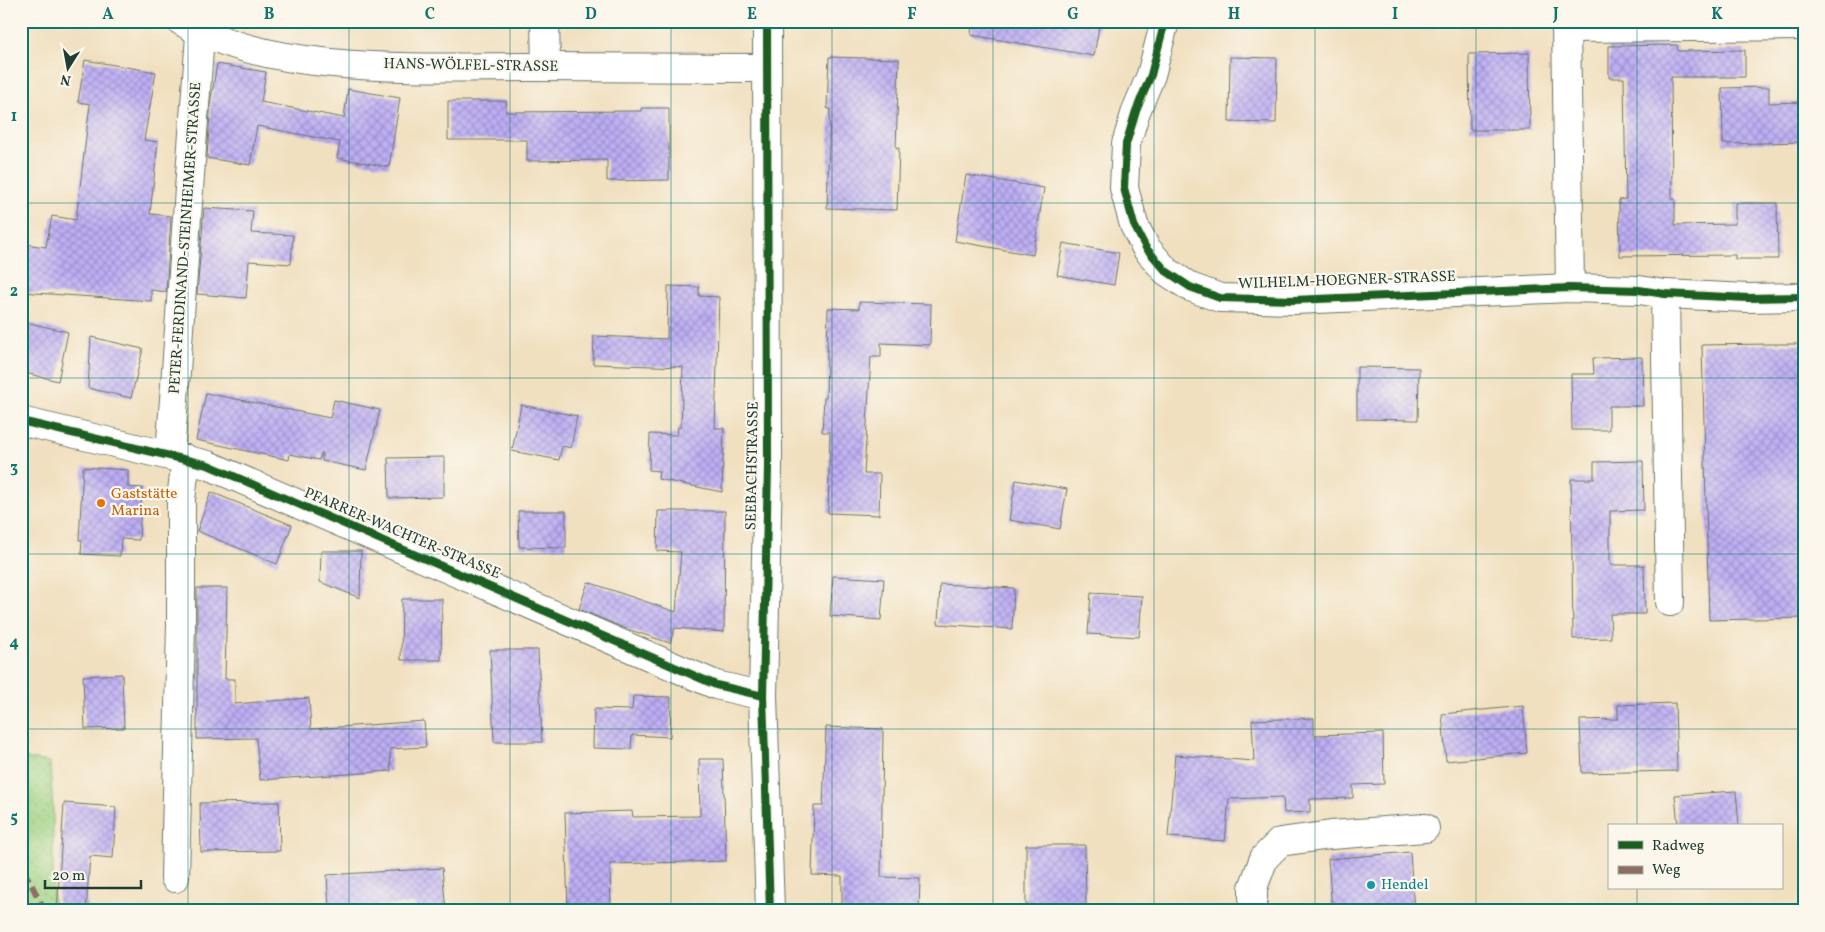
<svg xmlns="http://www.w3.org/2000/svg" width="1825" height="932" font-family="Vollkorn,serif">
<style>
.park{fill:url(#park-dots);stroke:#5e875a}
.building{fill:url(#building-cross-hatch)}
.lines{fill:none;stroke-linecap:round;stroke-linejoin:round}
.minor-casing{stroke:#687665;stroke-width:30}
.minor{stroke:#fff;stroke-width:28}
.quiet{stroke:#8d6e63;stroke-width:6;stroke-dasharray:12 6;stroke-linecap:butt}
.cycleway-casing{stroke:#fbf7ec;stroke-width:11}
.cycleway{stroke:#1b5e20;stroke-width:8}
.grid{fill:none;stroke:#0f766e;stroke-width:1;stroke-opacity:0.55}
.food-dot{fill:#e8710a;stroke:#fbf7ec;stroke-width:2}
.culture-dot{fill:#0f9aa8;stroke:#fbf7ec;stroke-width:2}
.labels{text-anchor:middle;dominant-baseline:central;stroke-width:4.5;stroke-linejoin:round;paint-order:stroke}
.street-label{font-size:15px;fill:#1f3d34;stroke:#fbf7ec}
.food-label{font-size:15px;fill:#c56008;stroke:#fbf7ec;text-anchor:start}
.culture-label{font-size:15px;fill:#0d838f;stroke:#fbf7ec;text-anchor:start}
.neatline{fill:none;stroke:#0f766e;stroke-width:2}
.grid-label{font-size:16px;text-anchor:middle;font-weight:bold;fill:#0f766e}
</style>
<defs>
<pattern id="park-dots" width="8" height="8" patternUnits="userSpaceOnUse" patternTransform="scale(1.25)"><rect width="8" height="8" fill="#9dd181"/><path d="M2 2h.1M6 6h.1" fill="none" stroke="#87b470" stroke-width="1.8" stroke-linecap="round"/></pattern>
<pattern id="building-cross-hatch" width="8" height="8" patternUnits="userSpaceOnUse" patternTransform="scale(1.25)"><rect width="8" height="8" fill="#beaef5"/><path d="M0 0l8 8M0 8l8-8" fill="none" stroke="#9a8fc7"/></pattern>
</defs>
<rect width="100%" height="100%" fill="#fbf7ec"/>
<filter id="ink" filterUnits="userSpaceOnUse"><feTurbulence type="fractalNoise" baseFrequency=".02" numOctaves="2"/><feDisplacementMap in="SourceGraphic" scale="10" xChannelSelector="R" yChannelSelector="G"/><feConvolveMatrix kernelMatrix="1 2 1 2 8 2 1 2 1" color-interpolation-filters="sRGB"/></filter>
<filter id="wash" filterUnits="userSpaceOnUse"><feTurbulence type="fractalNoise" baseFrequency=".0096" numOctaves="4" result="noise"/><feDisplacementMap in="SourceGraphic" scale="20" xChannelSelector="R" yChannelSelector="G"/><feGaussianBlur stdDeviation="1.12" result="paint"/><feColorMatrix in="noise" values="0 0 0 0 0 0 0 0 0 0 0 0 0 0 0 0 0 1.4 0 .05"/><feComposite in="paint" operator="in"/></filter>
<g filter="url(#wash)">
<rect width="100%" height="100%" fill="#f1e0c0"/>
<!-- park -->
<polygon class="park" points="21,758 50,762 53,809 53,911 21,911"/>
<g id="blocks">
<!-- building -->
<g class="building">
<polygon points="972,21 1100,21 1094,56 971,35"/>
<polygon points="1677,45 1678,51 1745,50 1745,77 1671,77 1672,199 1675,199 1675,225 1735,224 1735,203 1777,203 1778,259 1735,259 1735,255 1620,256 1619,200 1626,199 1624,78 1609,78 1609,46"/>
<polygon points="1529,53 1530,130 1470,130 1469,54"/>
<polygon points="829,57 899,59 896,148 899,148 897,210 827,208 830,109 827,108"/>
<polygon points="1230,57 1277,58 1276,123 1229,122"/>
<polygon points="85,60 156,72 144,140 158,142 150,214 171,216 166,292 151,290 151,301 21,292 21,262 25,244 46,247 52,216 76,220 90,104 78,102"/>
<polygon points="217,64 266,72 261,102 344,118 348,89 400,98 389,167 337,158 340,142 257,126 250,165 207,158 211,99"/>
<polygon points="1769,87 1769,103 1804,102 1804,142 1723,144 1722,88"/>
<polygon points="448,101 506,101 506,112 641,111 641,108 669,108 669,180 607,181 607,160 527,161 527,140 448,140"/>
<polygon points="966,175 1044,188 1033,255 955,241"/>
<polygon points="204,208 253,211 251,233 293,235 291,264 249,261 246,298 197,294"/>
<polygon points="1063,243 1119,253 1114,285 1057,275"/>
<polygon points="668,286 699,287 699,296 719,297 715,428 724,428 722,492 658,479 659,471 649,470 650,434 677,435 678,427 681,427 683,367 593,364 594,336 667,339"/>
<polygon points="859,302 931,304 930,345 881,343 881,357 871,357 864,474 880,474 879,515 828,513 830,432 822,432 824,398 826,398 828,308 859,309"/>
<polygon points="21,321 68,332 58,381 21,372"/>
<polygon points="91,337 143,349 131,398 88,388"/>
<polygon points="1771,344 1804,344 1804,618 1709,620 1702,345"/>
<polygon points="1642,357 1643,406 1609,406 1609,430 1572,430 1571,374 1594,374 1593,358"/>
<polygon points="1357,367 1419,368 1418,420 1357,419"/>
<polygon points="206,393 330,418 334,400 380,410 366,470 322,461 322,452 319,460 290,454 289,460 196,440"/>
<polygon points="521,405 577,416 571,448 562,446 559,460 512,451"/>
<polygon points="444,457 444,497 389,498 388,458"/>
<polygon points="1643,461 1644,510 1610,511 1610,565 1644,565 1645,614 1610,614 1611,638 1573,639 1571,479 1594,479 1594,462"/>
<polygon points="83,467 128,470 128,487 142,488 139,540 121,539 120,556 81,554 82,540 79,540"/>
<polygon points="1016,480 1067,489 1060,529 1009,520"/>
<polygon points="211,492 292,525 277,564 197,531"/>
<polygon points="518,511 566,511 566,548 519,547"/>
<polygon points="658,511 725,511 724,632 675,628 670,643 624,628 579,609 588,582 676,612 681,552 657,551"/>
<polygon points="321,551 361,551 360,598 320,582"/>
<polygon points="833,576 884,579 881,620 830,616"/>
<polygon points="940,584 1014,588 1012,629 938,624"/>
<polygon points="197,588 227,588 225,679 235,679 235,704 309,698 311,729 424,721 426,747 390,749 391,771 260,780 256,738 197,739"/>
<polygon points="1091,593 1142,596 1139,637 1088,634"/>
<polygon points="402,599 442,599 441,660 401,660"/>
<polygon points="490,650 538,650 542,742 494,742"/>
<polygon points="122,674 124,728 85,729 83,676"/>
<polygon points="633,696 671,697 670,737 632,735 631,749 593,748 594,709 632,710"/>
<polygon points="1675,703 1677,771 1582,773 1580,720 1618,719 1618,705"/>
<polygon points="1523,706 1527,753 1446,761 1442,714"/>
<polygon points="1314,718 1314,735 1383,733 1384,784 1353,785 1353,798 1310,799 1310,812 1284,813 1283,797 1229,799 1225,841 1168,837 1175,755 1254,761 1252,720"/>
<polygon points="826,727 883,729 881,877 920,878 919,911 842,911 842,876 812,875 814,806 823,806"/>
<polygon points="699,759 723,759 726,861 610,864 611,911 568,911 565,813 632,811 633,817 700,816"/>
<polygon points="1736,791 1739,826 1678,826 1675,795"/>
<polygon points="279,802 280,851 201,852 200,803"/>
<polygon points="64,803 116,807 113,858 90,856 86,911 57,911"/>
<polygon points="1026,845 1085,845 1086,911 1050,911 1050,906 1026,905"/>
<polygon points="1410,852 1414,911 1332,911 1328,859"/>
<polygon points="442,868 446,911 416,911 415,904 329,909 327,875"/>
</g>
</g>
</g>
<g filter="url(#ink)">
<use href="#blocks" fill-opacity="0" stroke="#687665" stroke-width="1"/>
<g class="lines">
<defs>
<g id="minor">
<path d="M181,21C271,76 427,67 529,67C609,67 688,68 767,68"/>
<polyline points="545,21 546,67"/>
<polyline points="767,21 768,466 763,696 770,911"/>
<polyline points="1165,21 1151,75 1136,111 1126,144 1124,188 1134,225 1146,248 1166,271 1190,287 1220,298 1294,300 1570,288 1639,290 1665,294 1748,298 1804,297"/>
<polyline points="1566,21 1570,288"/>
<polyline points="1566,28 1804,26"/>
<polyline points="1665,294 1670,602"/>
<polyline points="21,421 208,465 716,685 763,696"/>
<polyline points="170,455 201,21"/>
<polyline points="175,878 181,624 181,499 186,459"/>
<polyline points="1253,911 1253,888 1264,858 1280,842 1331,835 1425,828"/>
</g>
</defs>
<!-- minor casing -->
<use href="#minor" class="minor-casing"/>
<!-- minor -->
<use href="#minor" class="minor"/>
<!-- quiet -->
<polyline class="quiet" points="21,871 28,878 45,911"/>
<defs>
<g id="cycleway">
<polyline points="767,21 768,466 763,696 770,911"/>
<polyline points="1165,21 1151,75 1136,111 1126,144 1124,188 1134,225 1146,248 1166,271 1190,287 1220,298 1294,300 1570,288 1639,290 1665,294 1748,298 1804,297"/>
<polyline points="21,421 208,465 716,685 763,696"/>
</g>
</defs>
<!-- cycleway casing -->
<use href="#cycleway" class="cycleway-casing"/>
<!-- cycleway -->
<use href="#cycleway" class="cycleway"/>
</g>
</g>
<!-- grid -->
<path class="grid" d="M188,21V911M349,21V911M510,21V911M671,21V911M832,21V911M993,21V911M1154,21V911M1315,21V911M1476,21V911M1637,21V826M21,203H1804M21,378H1804M21,554H1804M21,729H1804M1637,888V911"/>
<!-- markers -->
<circle class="food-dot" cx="101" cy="503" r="5"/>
<circle class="culture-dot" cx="1371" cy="885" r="5"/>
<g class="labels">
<!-- street labels -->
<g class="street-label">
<text transform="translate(471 66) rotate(1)">HANS-WÖLFEL-STRASSE</text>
<text transform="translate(186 238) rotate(-86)">PETER-FERDINAND-STEINHEIMER-STRASSE</text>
<text transform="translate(1347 281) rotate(-2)">WILHELM-HOEGNER-STRASSE</text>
<text transform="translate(753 466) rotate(-89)">SEEBACHSTRASSE</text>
<text transform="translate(402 534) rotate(23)">PFARRER-WACHTER-STRASSE</text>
</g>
<!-- food labels -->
<g class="food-label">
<text x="111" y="494">Gaststätte<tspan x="111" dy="17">Marina</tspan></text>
</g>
<!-- culture labels -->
<g class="culture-label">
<text x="1381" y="885">Hendel</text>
</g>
</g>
<!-- margin -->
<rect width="1825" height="932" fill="none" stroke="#fbf7ec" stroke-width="55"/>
<!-- legend -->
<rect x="1608" y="824" width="175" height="65" fill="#fbf7ec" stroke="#a3ada2"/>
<rect x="1618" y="841" width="25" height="8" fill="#1b5e20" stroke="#a3ada2"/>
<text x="1652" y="850" font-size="15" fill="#1f3d34">Radweg</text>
<rect x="1618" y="866" width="25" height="8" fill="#8d6e63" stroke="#a3ada2"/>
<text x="1652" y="874" font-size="15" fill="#1f3d34">Weg</text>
<!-- north arrow -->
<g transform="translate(68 68) rotate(191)" stroke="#fbf7ec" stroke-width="4" paint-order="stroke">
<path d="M0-4L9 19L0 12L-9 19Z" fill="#1f3d34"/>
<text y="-8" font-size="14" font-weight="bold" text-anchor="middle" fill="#1f3d34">N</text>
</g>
<!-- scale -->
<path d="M45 880v8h96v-8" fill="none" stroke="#1f3d34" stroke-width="2.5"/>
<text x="52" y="880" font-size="15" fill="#1f3d34" stroke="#fbf7ec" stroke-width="4" paint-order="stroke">20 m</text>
<rect x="28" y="28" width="1770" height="876" class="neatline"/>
<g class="grid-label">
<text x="108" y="19">A</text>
<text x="269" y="19">B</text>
<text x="430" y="19">C</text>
<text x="591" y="19">D</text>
<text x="752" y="19">E</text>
<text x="912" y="19">F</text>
<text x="1073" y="19">G</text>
<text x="1234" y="19">H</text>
<text x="1395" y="19">I</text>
<text x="1556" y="19">J</text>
<text x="1717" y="19">K</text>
<text x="14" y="121">1</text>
<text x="14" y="296">2</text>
<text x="14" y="472">3</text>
<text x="14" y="647">4</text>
<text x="14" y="822">5</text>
</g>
</svg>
